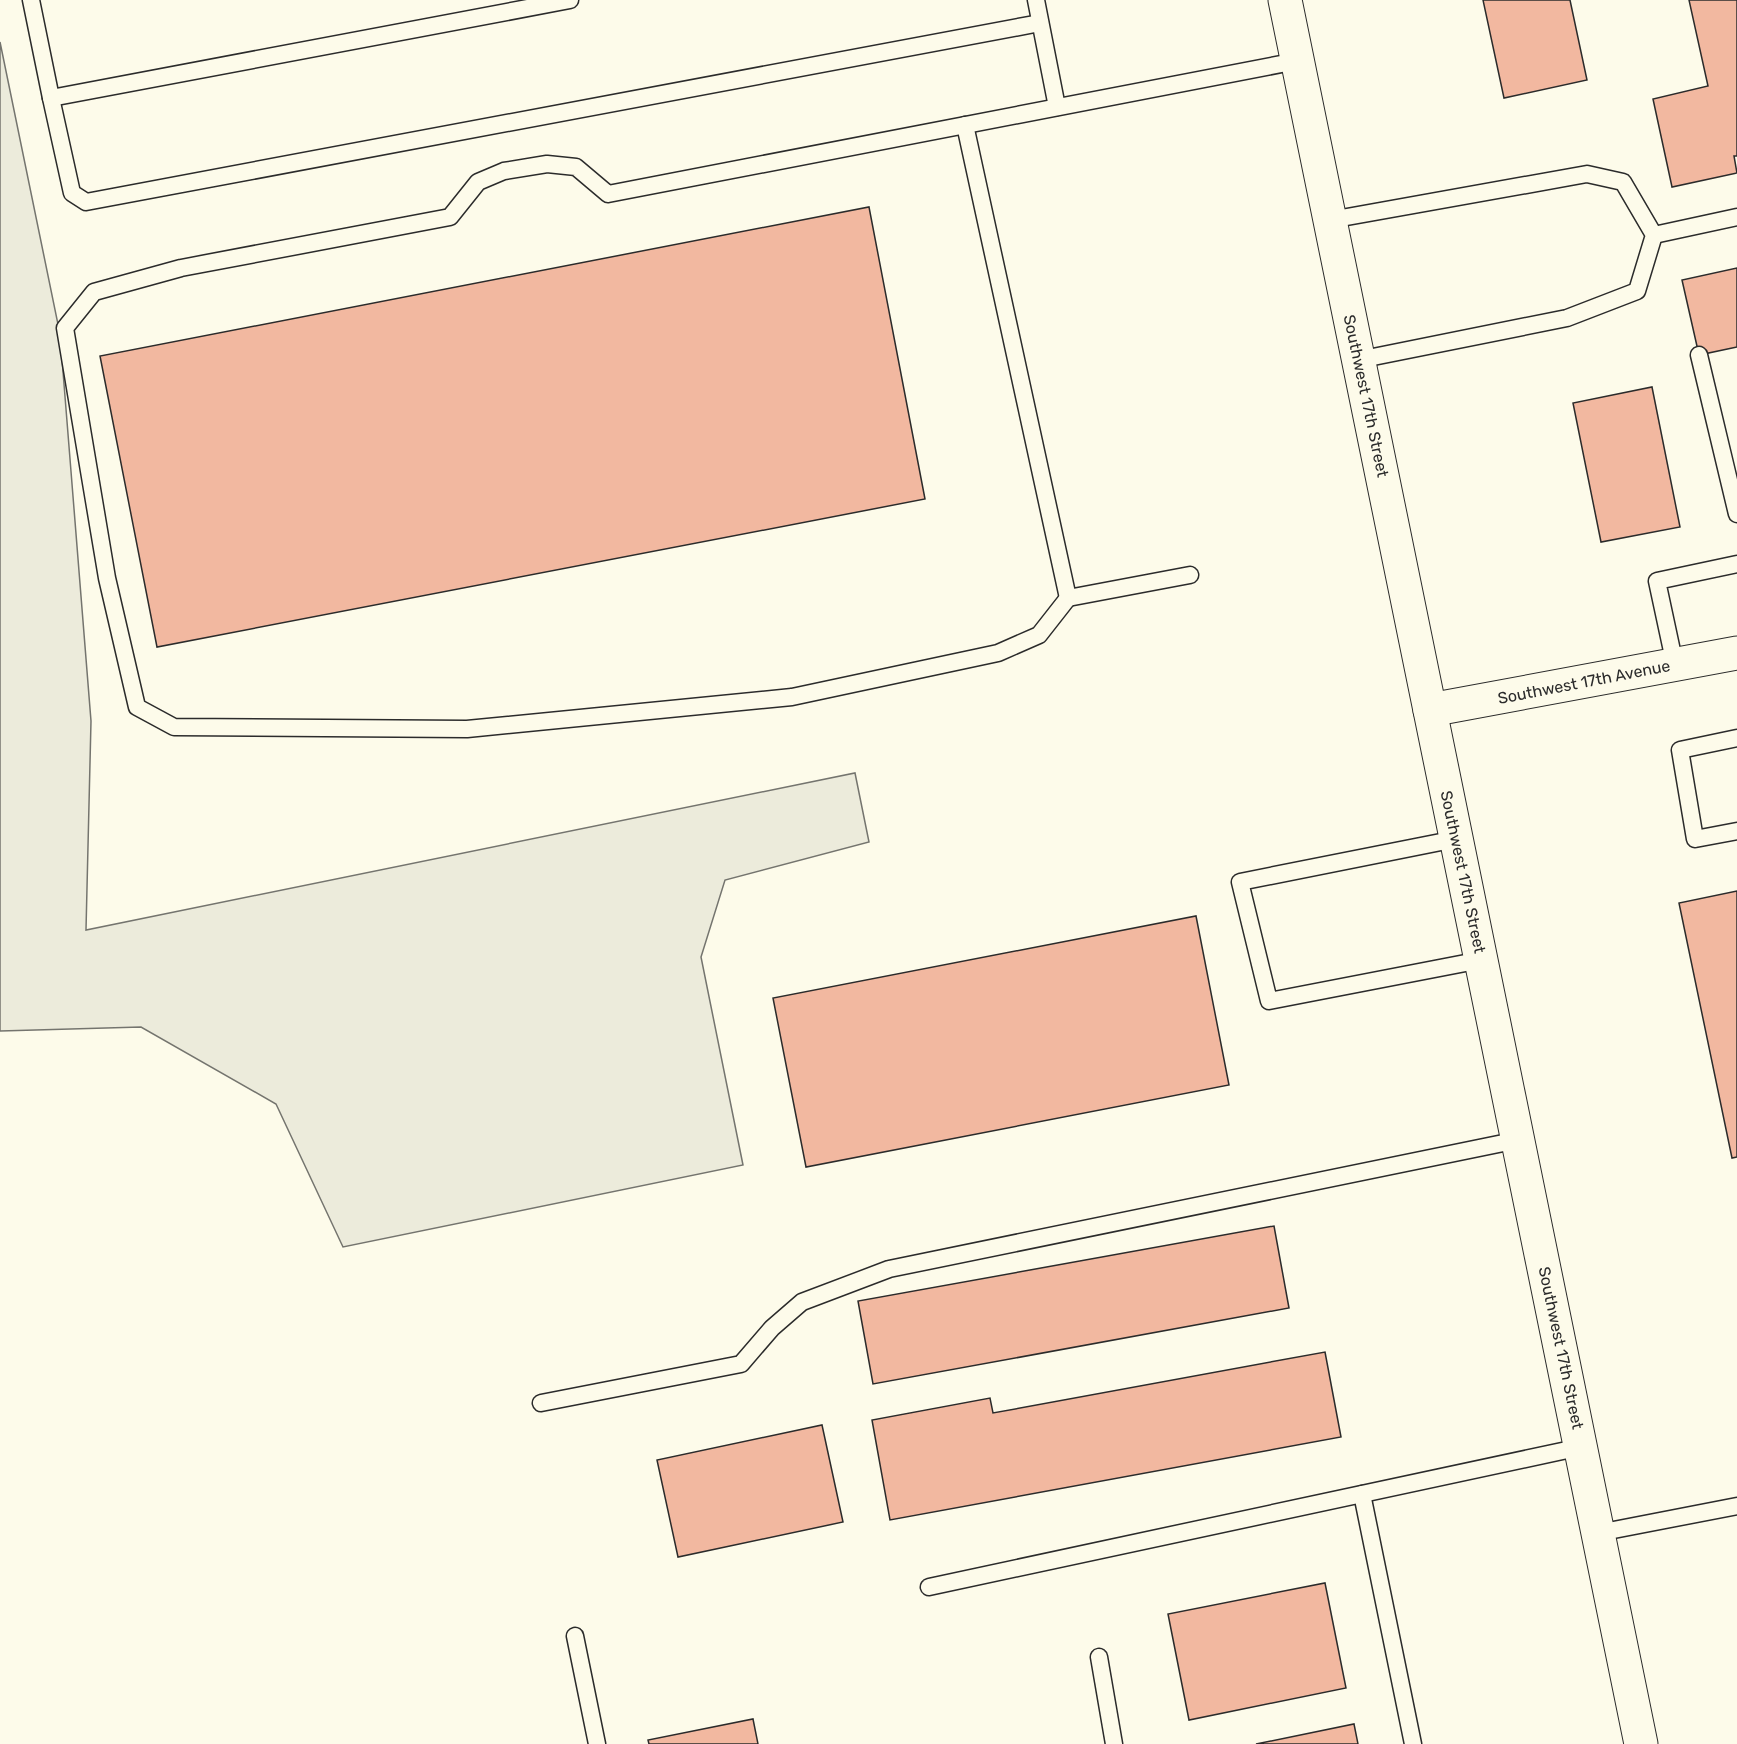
<svg xmlns="http://www.w3.org/2000/svg" width="1737" height="1744" font-family="Rubik,sans-serif">
<style>
.green{fill:#ecebdb;stroke:#74746e;stroke-width:1.5}
.building{fill:#f2b8a0;stroke:#2b2b2b;stroke-width:1.5}
.lines{fill:none;stroke-linecap:round;stroke-linejoin:round}
.service-casing{stroke:#2b2b2b;stroke-width:19}
.minor-casing{stroke:#2b2b2b;stroke-width:35}
.secondary-casing{stroke:#2b2b2b;stroke-width:35}
.service{stroke:#fdfbea;stroke-width:16}
.minor{stroke:#fdfbea;stroke-width:33}
.secondary{stroke:#fdfbea;stroke-width:33}
.labels{text-anchor:middle;dominant-baseline:central;stroke-width:4.5;stroke-linejoin:round;paint-order:stroke}
.street-label{font-size:16px;fill:#2b2b2b;stroke:#fdfbea}
</style>
<rect width="100%" height="100%" fill="#fdfbea"/>
<!-- green -->
<polygon class="green" points="0,42 60,334 91,721 86,930 855,773 869,842 725,880 701,957 743,1165 343,1247 276,1104 141,1027 0,1031"/>
<!-- building -->
<g class="building">
<polygon points="1483,0 1570,0 1587,80 1504,98"/>
<polygon points="1689,0 1737,0 1737,156 1734,156 1737,173 1672,187 1653,99 1708,86"/>
<polygon points="869,207 925,499 157,647 100,356"/>
<polygon points="1737,268 1737,347 1699,355 1682,280"/>
<polygon points="1652,387 1680,527 1601,542 1573,403"/>
<polygon points="1737,891 1737,1157 1732,1158 1679,903"/>
<polygon points="1196,916 1229,1085 806,1167 773,998"/>
<polygon points="1274,1226 1289,1308 873,1384 858,1301"/>
<polygon points="1325,1352 1341,1437 890,1520 872,1420 990,1398 993,1413"/>
<polygon points="822,1425 843,1522 678,1557 657,1460"/>
<polygon points="1325,1583 1346,1688 1189,1720 1168,1614"/>
<polygon points="753,1719 758,1744 649,1744 648,1740"/>
<polygon points="1354,1724 1358,1744 1256,1744"/>
</g>
<g class="lines">
<defs>
<g id="service">
<polyline points="31,0 51,98"/>
<polyline points="570,0 51,98 72,193 86,202 1040,23"/>
<polyline points="1036,0 1057,107"/>
<polyline points="965,125 1068,598 1190,575"/>
<polyline points="1330,220 1587,174 1623,182 1654,235 1637,291 1567,318 1358,360"/>
<polyline points="1654,235 1737,217"/>
<polyline points="1699,355 1737,514"/>
<polyline points="1068,598 1039,635 998,653 792,697 467,729 174,727 137,707 107,578 65,328 94,292 181,268 450,217 478,182 504,171 547,164 576,167 608,194 1297,61"/>
<polyline points="1675,665 1657,581 1737,564"/>
<polyline points="1737,738 1680,750 1695,839 1737,831"/>
<polyline points="1456,839 1240,882 1269,1001 1481,960"/>
<polyline points="541,1403 741,1364 772,1328 802,1302 889,1269 1518,1140"/>
<polyline points="1362,1494 1413,1744"/>
<polyline points="1598,1533 1737,1506"/>
<polyline points="929,1587 1581,1447"/>
<polyline points="575,1636 597,1744"/>
<polyline points="1099,1657 1114,1744"/>
</g>
<polyline id="minor" points="1430,710 1737,653"/>
<polyline id="secondary" points="1285,0 1641,1744"/>
</defs>
<!-- service casing -->
<use href="#service" class="service-casing"/>
<!-- minor casing -->
<use href="#minor" class="minor-casing"/>
<!-- secondary casing -->
<use href="#secondary" class="secondary-casing"/>
<!-- service -->
<use href="#service" class="service"/>
<!-- minor -->
<use href="#minor" class="minor"/>
<!-- secondary -->
<use href="#secondary" class="secondary"/>
</g>
<g class="labels">
<!-- street labels -->
<g class="street-label">
<text transform="translate(1366 396) rotate(78)">Southwest 17th Street</text>
<text transform="translate(1584 682) rotate(-11)">Southwest 17th Avenue</text>
<text transform="translate(1463 872) rotate(78)">Southwest 17th Street</text>
<text transform="translate(1561 1348) rotate(78)">Southwest 17th Street</text>
</g>
</g>
</svg>
